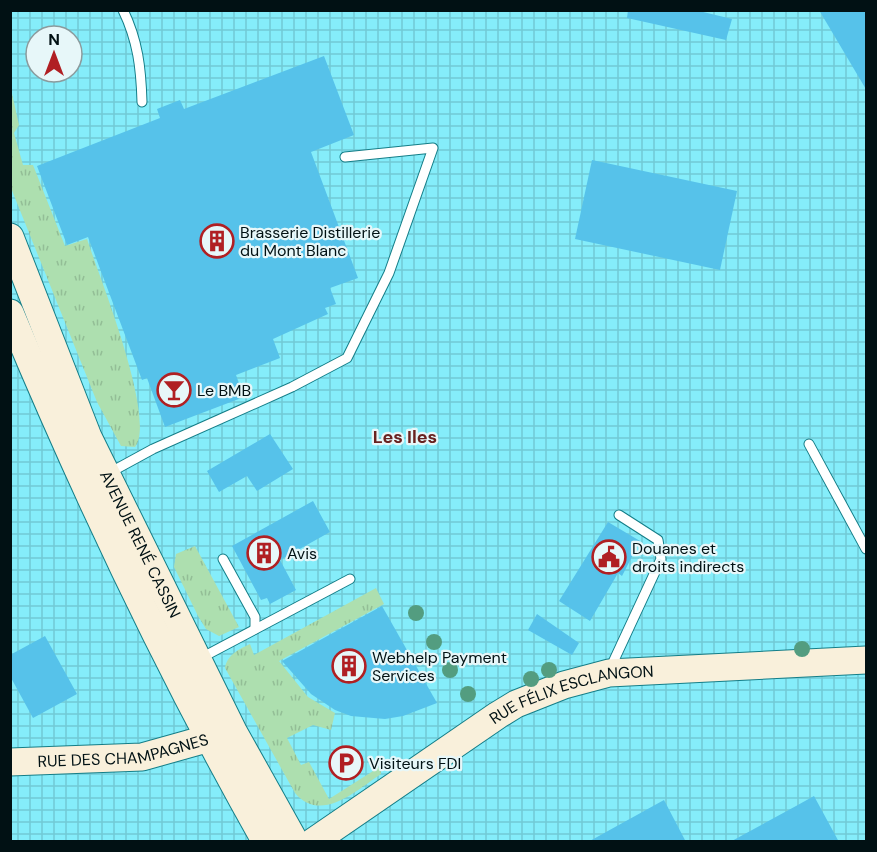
<svg xmlns="http://www.w3.org/2000/svg" width="877" height="852" font-family="'DM Sans',sans-serif">
<style>
.industrial{fill:url(#industrial-grid);fill-rule:evenodd}
.grass{fill:url(#grass-tufts)}
.building{fill:#56c2ea}
.lines{fill:none;stroke-linecap:round;stroke-linejoin:round}
.lane-casing{stroke:#147e88;stroke-width:11}
.secondary-casing{stroke:#147e88;stroke-width:29}
.lane{stroke:#fff;stroke-width:9}
.secondary{stroke:#f9f0db;stroke-width:27}
.tree{fill:#539d80}
.labels{text-anchor:middle;dominant-baseline:central;stroke-width:4.5;stroke-linejoin:round;paint-order:stroke}
.poi-label{font-size:16px;fill:#011114;stroke:#e7f7f9;text-anchor:start}
.street-label{font-size:16px;fill:#011114;stroke:#e7f7f9}
.neighbourhood-label{font-size:18px;font-weight:bold;fill:#682320;stroke:#e7f7f9}
</style>
<defs>
<pattern id="industrial-grid" width="8" height="8" patternUnits="userSpaceOnUse" patternTransform="scale(1.5)"><rect width="8" height="8" fill="#85edfa"/><path d="M0 4h8M4 0v8" fill="none" stroke="#71cad5"/></pattern>
<pattern id="grass-tufts" width="24" height="20" patternUnits="userSpaceOnUse" patternTransform="scale(1.5)"><rect width="24" height="20" fill="#addfaf"/><path d="M3 7l-1-3M5 7V3M7 7l1-3M15 17l-1-3M17 17v-4M19 17l1-3" fill="none" stroke="#93be96"/></pattern>
</defs>
<rect width="100%" height="100%" fill="#aef5fd"/>
<!-- industrial -->
<path class="industrial" d="M11,11H866V841H11ZM36,36H72V72H36Z"/>
<!-- grass -->
<g class="grass">
<path d="M11,89L19,125L14,133L23,165H33L65,246L87,239C99,276 157,419 135,447L121,446L97,402L11,188Z"/>
<polygon points="195,546 239,627 219,636 206,629 198,616 174,567 176,554"/>
<path d="M376,588L384,604L279,661L308,697L335,713L331,730L313,725L287,738L301,765L309,762L329,799L381,766V774C357,790 321,824 295,793L225,668C227,655 239,649 250,644L254,655Z"/>
</g>
<!-- building -->
<g class="building">
<polygon points="628,10 695,10 732,19 726,40 627,18"/>
<polygon points="819,10 867,10 867,91"/>
<polygon points="324,56 354,135 311,152 358,278 330,288 336,304 325,308 328,314 273,339 280,358 236,375 244,397 165,427 147,378 142,380 88,237 67,245 37,166 160,118 157,109 180,100 184,109"/>
<polygon points="592,160 737,191 720,270 575,239"/>
<polygon points="270,434 293,469 257,491 247,476 219,492 207,471"/>
<polygon points="313,501 330,532 280,560 296,590 270,604 267,598 261,600 232,546"/>
<polygon points="608,522 640,541 622,576 618,573 590,621 559,601"/>
<polygon points="382,606 437,703 403,716 385,719 351,716 335,710 311,694 282,661"/>
<polygon points="537,614 579,643 572,655 528,630"/>
<polygon points="45,636 77,694 33,718 10,676 10,655"/>
<polygon points="814,796 839,842 730,842 796,806"/>
<polygon points="664,800 686,842 588,842"/>
</g>
<g class="lines">
<defs>
<g id="lane">
<path d="M123,10C138,41 141,68 142,102"/>
<polyline points="809,444 866,549"/>
<polyline points="109,473 153,449 292,387 347,358 389,273 433,148 345,157"/>
<polyline points="223,559 255,617 255,629"/>
<polyline points="199,659 350,579"/>
<polyline points="609,671 661,559 658,540 619,515"/>
</g>
<g id="secondary">
<path id="s1" d="M10,237L88,437L233,731L295,842"/>
<path d="M10,313C86,495 169,671 266,842"/>
<path id="s2" d="M10,762L142,757L224,734"/>
<path id="s3" d="M313,842L498,715L516,704L564,685L609,673L866,660"/>
</g>
</defs>
<!-- lane casing -->
<use href="#lane" class="lane-casing"/>
<!-- secondary casing -->
<use href="#secondary" class="secondary-casing"/>
<!-- lane -->
<use href="#lane" class="lane"/>
<!-- secondary -->
<use href="#secondary" class="secondary"/>
</g>
<!-- trees -->
<g class="tree">
<circle cx="416" cy="613" r="8"/>
<circle cx="434" cy="642" r="8"/>
<circle cx="802" cy="649" r="8"/>
<circle cx="450" cy="670" r="8"/>
<circle cx="549" cy="670" r="8"/>
<circle cx="531" cy="679" r="8"/>
<circle cx="468" cy="694" r="8"/>
</g>
<!-- icons -->
<defs>
<symbol id="building-ring" viewBox="-11 -11 22 22"><circle r="9.5" fill="#e7f7f9" stroke="#b01f23" stroke-width="1.5"/><path d="M-4-6H4V6H1V3H-1V6H-4ZM-2.5-4.3h1.7v1.8h-1.7ZM.8-4.3h1.7v1.8H.8ZM-2.5-1h1.7V.8h-1.7ZM.8-1h1.7V.8H.8Z" fill="#b01f23"/></symbol>
<symbol id="bar-ring" viewBox="-11 -11 22 22"><circle r="9.5" fill="#e7f7f9" stroke="#b01f23" stroke-width="1.5"/><path d="M-6-5H6L.8 .8V4.5H3.5V6h-7V4.5H-.8V.8Z" fill="#b01f23"/></symbol>
<symbol id="civic-ring" viewBox="-11 -11 22 22"><circle r="9.5" fill="#e7f7f9" stroke="#b01f23" stroke-width="1.5"/><path d="M-.6-6.5H3V-4.5H.6V-3L4-1V1h2V6H-6V1h2V-1L-.6-3ZM-1.2 2.5V6h2.4V2.5Z" fill="#b01f23"/></symbol>
<symbol id="parking-ring" viewBox="-11 -11 22 22"><circle r="9.5" fill="#e7f7f9" stroke="#b01f23" stroke-width="1.5"/><path d="M-3.5-5.5H1a3.5 3.5 0 0 1 0 7H-1V5.5H-3.5ZM-1-3.4V-.6H.8a1.4 1.4 0 0 0 0-2.8Z" fill="#b01f23"/></symbol>
</defs>
<g fill-rule="evenodd">
<use href="#building-ring" x="198" y="222" width="38" height="38"/>
<use href="#bar-ring" x="155" y="371" width="38" height="38"/>
<use href="#building-ring" x="245" y="534" width="38" height="38"/>
<use href="#civic-ring" x="590" y="538" width="38" height="38"/>
<use href="#building-ring" x="330" y="647" width="38" height="38"/>
<use href="#parking-ring" x="327" y="744" width="38" height="38"/>
</g>
<g class="labels">
<!-- poi labels -->
<g class="poi-label">
<text x="240" y="232">Brasserie Distillerie<tspan x="240" dy="18">du Mont Blanc</tspan></text>
<text x="197" y="390">Le BMB</text>
<text x="632" y="548">Douanes et<tspan x="632" dy="18">droits indirects</tspan></text>
<text x="287" y="553">Avis</text>
<text x="372" y="657">Webhelp Payment<tspan x="372" dy="18">Services</tspan></text>
<text x="369" y="763">Visiteurs FDI</text>
</g>
<!-- street labels -->
<g class="street-label">
<text stroke="none"><textPath href="#s1" startOffset="334">AVENUE RENÉ CASSIN</textPath></text>
<text stroke="none"><textPath href="#s3" startOffset="302">RUE FÉLIX ESCLANGON</textPath></text>
<text stroke="none"><textPath href="#s2" startOffset="114">RUE DES CHAMPAGNES</textPath></text>
</g>
<!-- neighbourhood labels -->
<g class="neighbourhood-label">
<text x="405" y="437">Les Iles</text>
</g>
</g>
<!-- border -->
<rect width="877" height="852" fill="none" stroke="#011114" stroke-width="24"/>
<!-- north arrow -->
<g transform="translate(54 54)"><circle r="28" fill="#e7f7f9" stroke="#8b9b9d" stroke-width="1.5"/>
<path d="M0-4.5L10 22L0 15L-10 22Z" fill="#b01f23"/>
<text y="-9" font-size="16" font-weight="bold" text-anchor="middle" fill="#011114">N</text>
</g>
</svg>
